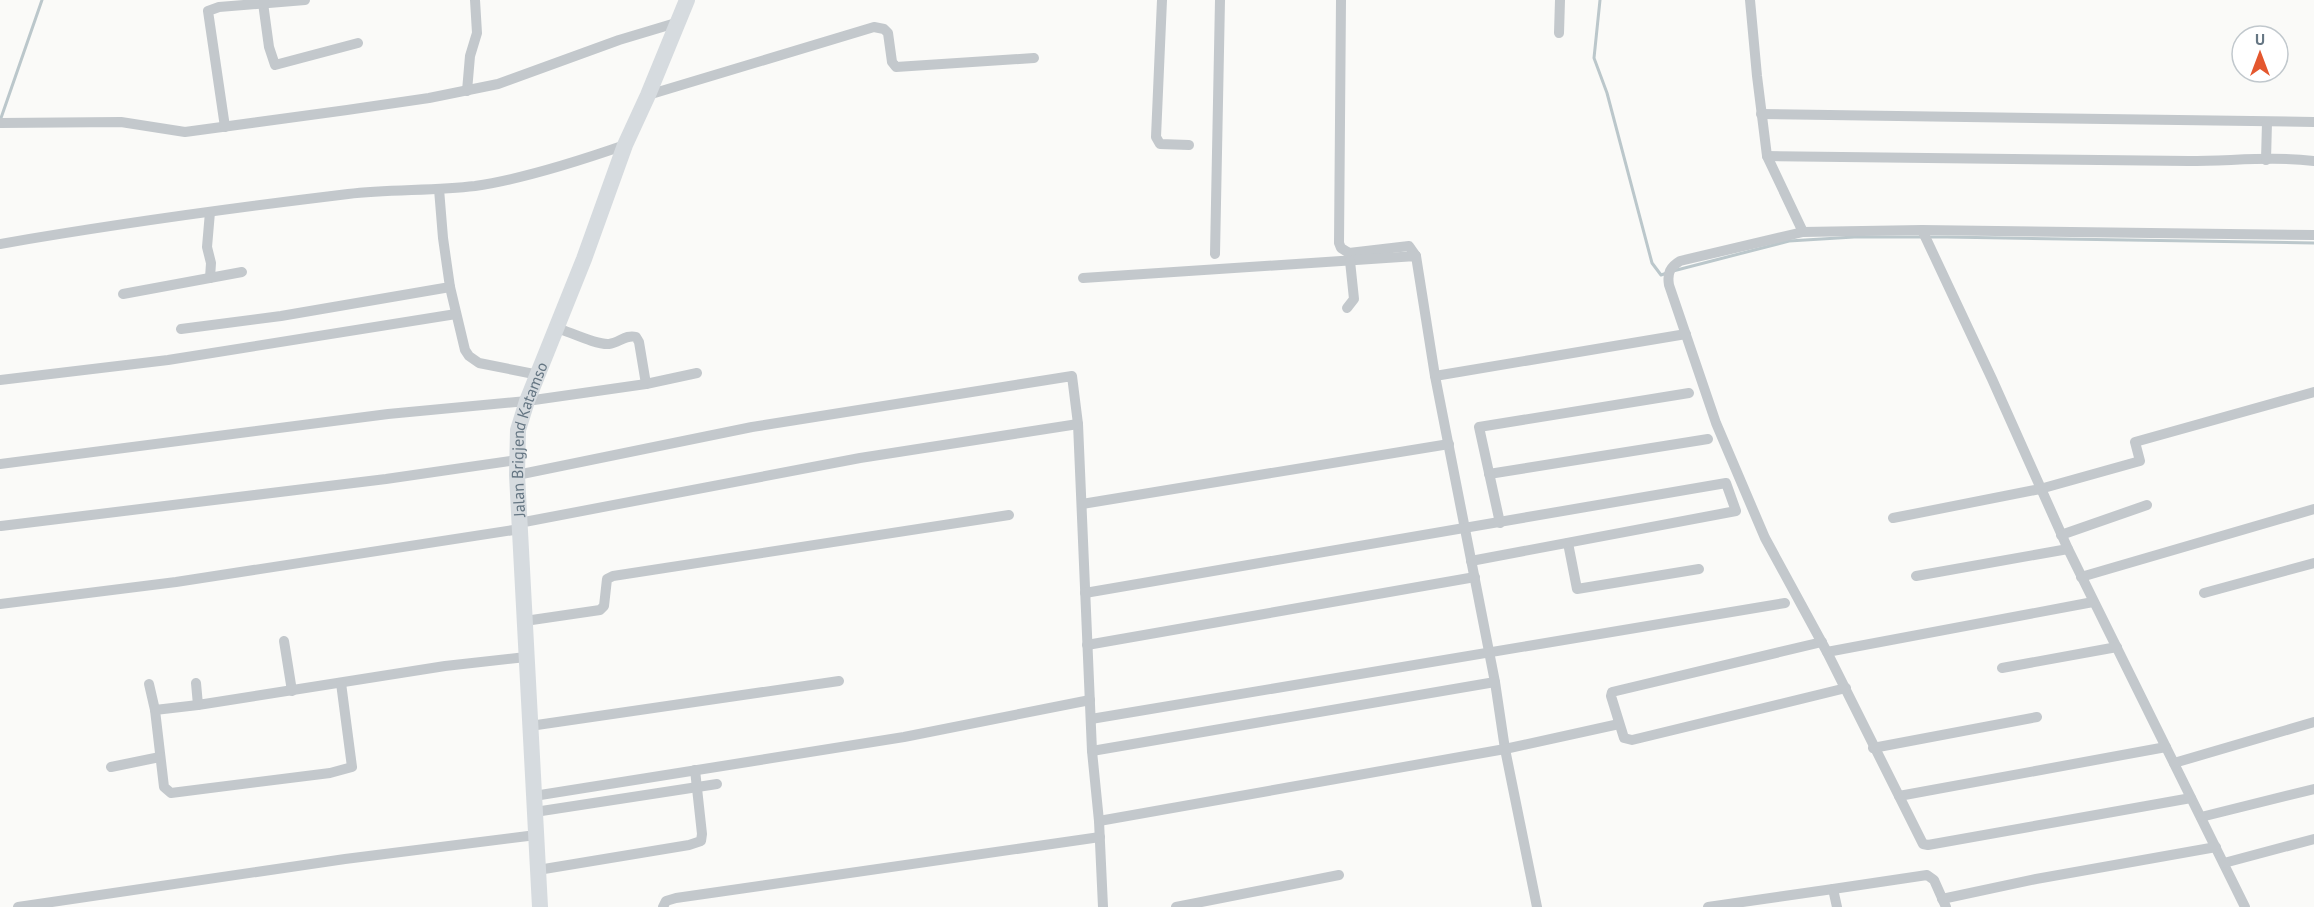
<svg xmlns="http://www.w3.org/2000/svg" width="2314" height="907" font-family="'PT Sans',sans-serif">
<style>
.lines{fill:none;stroke-linecap:round;stroke-linejoin:round}
.stream{stroke:#bbc7cb;stroke-width:3}
.minor{stroke:#c3c8cc;stroke-width:10}
.trunk{stroke:#d6dbdf;stroke-width:16}
.labels{text-anchor:middle;dominant-baseline:central;stroke-width:6;stroke-linejoin:round;paint-order:stroke}
.street-label{font-size:16px;fill:#657683;stroke:#fff}
</style>
<rect width="100%" height="100%" fill="#fafaf8"/>
<g class="lines">
<!-- stream -->
<g class="stream">
<polyline points="1600,0 1594,58 1607,93 1652,263 1661,275 1667,273"/>
<polyline points="1,118 42,0"/>
<polyline points="1673,271 1789,241 1854,237 1947,237 2314,243"/>
</g>
<!-- minor -->
<g class="minor">
<polyline points="1162,0 1156,137 1160,144 1189,145"/>
<polyline points="1341,0 1339,243 1341,248 1349,253 1409,246 1416,256"/>
<polyline points="1750,0 1757,76 1767,156 1803,232"/>
<polyline points="263,3 269,47 275,65 358,43"/>
<polyline points="1559,33 1560,0"/>
<polyline points="467,91 470,56 477,33 475,0"/>
<polyline points="648,95 874,27 884,29 888,33 892,62 896,67 1034,58"/>
<polyline points="1761,114 2314,122"/>
<polyline points="0,123 121,122 185,132 347,110 429,98 498,84 619,40 679,22"/>
<polyline points="225,127 208,11 219,7 305,0"/>
<path d="M1767,156L2189,161C2231,161 2273,156 2314,161"/>
<polyline points="2266,160 2267,122"/>
<polyline points="210,212 207,247 211,263 210,278"/>
<polyline points="1922,230 1992,379 2068,549 2245,907"/>
<path d="M0,244C115,224 232,208 348,194C390,189 433,191 475,186C523,179 579,161 625,145"/>
<polyline points="1215,254 1220,0"/>
<polyline points="1083,278 1416,256 1435,376 1495,682 1505,749 1537,907"/>
<polyline points="450,287 465,350 469,356 479,363 539,375"/>
<polyline points="123,294 242,272"/>
<polyline points="1347,308 1354,299 1350,261"/>
<path d="M557,328C570,332 596,345 609,344C619,343 626,334 636,337L639,342L646,384"/>
<polyline points="181,329 281,316 450,287 443,238 439,189"/>
<polyline points="1435,376 1686,334"/>
<polyline points="0,380 168,360 456,314"/>
<polyline points="0,464 388,414 527,401 646,384 697,373"/>
<polyline points="1489,474 1708,439"/>
<polyline points="517,475 752,427 1072,376 1078,424 1092,751 1099,821 1103,907"/>
<polyline points="1082,504 1449,444"/>
<polyline points="1893,518 2040,489 2140,461 2135,442 2314,392"/>
<polyline points="519,523 860,458 1078,424"/>
<polyline points="1500,523 1479,427 1689,393"/>
<polyline points="1,526 386,479 517,460"/>
<polyline points="2061,535 2147,505"/>
<polyline points="1568,543 1577,589 1699,569"/>
<polyline points="1916,576 2068,549"/>
<polyline points="2081,577 2314,509"/>
<polyline points="1085,593 1726,483 1736,511 1471,561"/>
<polyline points="2204,593 2314,563"/>
<polyline points="0,604 176,582 520,529"/>
<polyline points="525,621 600,610 604,606 607,579 613,576 1009,515"/>
<polyline points="284,641 292,691"/>
<polyline points="1822,642 1612,692 1611,696 1624,738 1632,740 1846,688"/>
<polyline points="1087,645 1475,577"/>
<polyline points="1827,652 2093,602"/>
<polyline points="2002,668 2117,647"/>
<polyline points="196,683 198,705 445,666 526,657"/>
<polyline points="149,684 155,710"/>
<polyline points="198,705 155,710 164,787 171,793 330,773 352,767 341,683"/>
<polyline points="1091,719 1785,603"/>
<polyline points="530,726 839,681"/>
<polyline points="1873,748 2037,717"/>
<polyline points="1092,751 1495,682"/>
<polyline points="2174,763 2314,722"/>
<polyline points="111,767 160,757"/>
<polyline points="534,796 904,737 1090,700"/>
<polyline points="1899,796 2166,747"/>
<path d="M2191,798L1928,845L1923,844L1827,652L1765,538L1716,423L1669,285C1667,273 1670,267 1680,261L1803,232L1922,230L2314,235"/>
<polyline points="535,812 717,784"/>
<polyline points="2201,817 2314,789"/>
<polyline points="1099,821 1505,749 1619,724"/>
<polyline points="2224,863 2314,839"/>
<polyline points="538,870 689,845 701,841 702,834 695,770"/>
<polyline points="1942,899 2036,879 2216,847"/>
<polyline points="18,907 345,859 536,835"/>
<polyline points="663,907 666,901 676,898 1100,837"/>
<polyline points="1176,907 1339,875"/>
<polyline points="1708,907 1833,889"/>
<polyline points="1837,907 1833,889 1927,875 1934,880 1946,907"/>
</g>
<!-- trunk -->
<path class="trunk" id="s1" d="M540,907L517,475L518,430L527,401L584,259L625,145L648,95L687,0"/>
</g>
<g class="labels">
<!-- street labels -->
<g class="street-label">
<text stroke="none"><textPath href="#s1" startOffset="470">Jalan Brigjend Katamso</textPath></text>
</g>
</g>
<!-- north arrow -->
<g transform="translate(2260 54)"><circle r="28" fill="#ffffff" stroke="#c1c8cd" stroke-width="1.5"/>
<path d="M0-4.5L10 22L0 15L-10 22Z" fill="#e4572e"/>
<text y="-9" font-size="16" font-weight="bold" text-anchor="middle" fill="#657683">U</text>
</g>
</svg>
